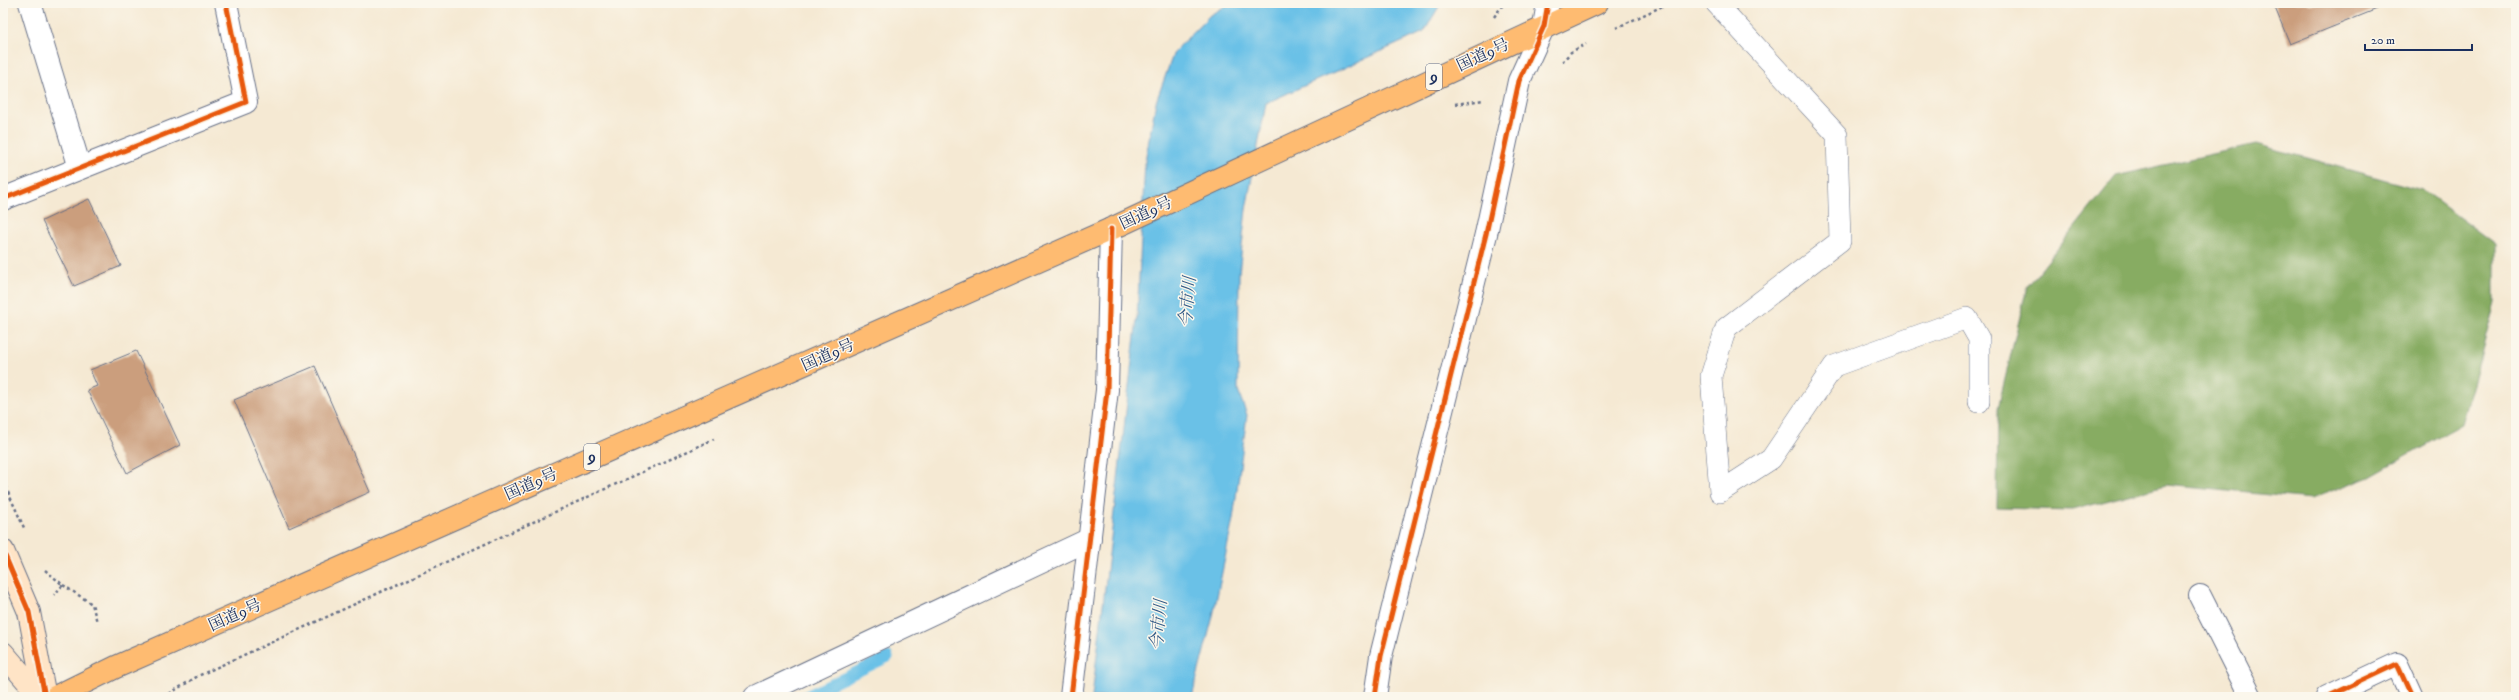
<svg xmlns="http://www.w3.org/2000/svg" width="2519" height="700" font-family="'IM FELL DW Pica','Noto Serif JP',serif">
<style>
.forest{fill:#87ac62;stroke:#516e60}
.water{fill:#6ac1e7;stroke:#4278a2}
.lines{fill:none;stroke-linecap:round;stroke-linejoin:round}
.stream{stroke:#6ac1e7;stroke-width:11}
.building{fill:#cb9e7d}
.lane-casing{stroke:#677087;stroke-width:22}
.street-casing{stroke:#677087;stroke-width:24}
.secondary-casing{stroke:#677087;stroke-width:24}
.highway-casing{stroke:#677087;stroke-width:24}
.path{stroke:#677087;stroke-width:2.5;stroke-dasharray:3 3;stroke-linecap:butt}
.lane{stroke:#fff;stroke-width:21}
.street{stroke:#fff;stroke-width:22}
.secondary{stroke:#ffe4c6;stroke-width:22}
.highway{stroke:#febb71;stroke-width:22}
.cycleway-casing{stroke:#fbf7ec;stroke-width:8}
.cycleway{stroke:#e8590c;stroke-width:5}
.labels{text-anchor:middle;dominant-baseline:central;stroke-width:3;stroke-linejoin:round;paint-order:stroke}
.shield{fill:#fbf7ec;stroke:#5e6b89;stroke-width:1}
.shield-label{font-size:15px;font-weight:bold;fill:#1b2f5e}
.street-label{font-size:16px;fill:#1b2f5e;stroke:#fbf7ec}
.water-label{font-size:17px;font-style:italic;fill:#335b87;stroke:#fbf7ec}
</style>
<rect width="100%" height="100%" fill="#fbf7ec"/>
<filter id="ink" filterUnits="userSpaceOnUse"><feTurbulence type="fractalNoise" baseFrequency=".025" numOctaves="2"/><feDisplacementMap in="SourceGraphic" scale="8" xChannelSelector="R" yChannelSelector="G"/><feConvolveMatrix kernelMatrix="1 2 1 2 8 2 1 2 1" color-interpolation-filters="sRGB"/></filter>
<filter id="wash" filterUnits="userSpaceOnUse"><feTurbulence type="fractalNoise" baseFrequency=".012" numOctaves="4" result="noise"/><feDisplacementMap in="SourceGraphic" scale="16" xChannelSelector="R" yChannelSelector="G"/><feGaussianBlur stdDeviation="0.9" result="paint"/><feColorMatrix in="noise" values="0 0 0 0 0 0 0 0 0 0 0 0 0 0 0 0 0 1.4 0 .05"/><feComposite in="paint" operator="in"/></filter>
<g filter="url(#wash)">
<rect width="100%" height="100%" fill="#f5e9d3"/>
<!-- forest -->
<polygon class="forest" points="2256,144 2422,190 2495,244 2495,303 2462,424 2370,476 2311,499 2165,485 2073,510 1997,508 1998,408 2027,287 2116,176"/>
<!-- water -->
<polygon class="water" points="1231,3 1441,3 1424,32 1266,103 1246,209 1239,273 1238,391 1247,415 1233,519 1213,616 1192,697 1092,697 1137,319 1145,161 1156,102 1174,52 1210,15"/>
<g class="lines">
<!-- stream -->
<polyline class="stream" points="804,697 888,657"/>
</g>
<g id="blocks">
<!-- building -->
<g class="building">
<polygon points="2273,3 2392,3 2290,44"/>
<polygon points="89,199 121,266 74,286 42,221"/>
<polygon points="136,351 180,445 127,473 87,390 97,386 90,370"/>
<polygon points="315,366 370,492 289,528 234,400"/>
</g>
</g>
</g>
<g filter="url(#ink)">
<use href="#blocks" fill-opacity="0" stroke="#677087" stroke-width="1"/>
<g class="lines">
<defs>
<polyline id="lane" points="1716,3 1837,135 1840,241 1726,328 1711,376 1720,492 1771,459 1834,366 1967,318 1979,339 1979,402"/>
<g id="street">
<polyline points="30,3 80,168"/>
<polyline points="3,199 246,102 226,3"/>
<polyline points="2200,596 2251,697"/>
<polyline points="755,697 1090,539"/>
<polyline points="1071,697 1107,390 1111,229"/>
<polyline points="1375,697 1381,656 1486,234 1519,81 1544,26 1548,3"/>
<polyline points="2327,697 2397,664 2412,697"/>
</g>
<g id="secondary">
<polyline points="3,551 29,612 45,697"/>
<polyline points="3,653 41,697"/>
</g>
<polyline id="highway" points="55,697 116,667 418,534 1111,229 1597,3"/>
</defs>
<!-- lane casing -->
<use href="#lane" class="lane-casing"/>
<!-- street casing -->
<use href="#street" class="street-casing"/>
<!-- secondary casing -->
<use href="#secondary" class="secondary-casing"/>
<!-- highway casing -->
<use href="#highway" class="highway-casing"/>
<!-- path -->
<g class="path">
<polyline points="1494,17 1504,3"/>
<polyline points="1616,28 1669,3"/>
<polyline points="1562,62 1571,52 1586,44"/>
<polyline points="1455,104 1484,100"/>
<polyline points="3,481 25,530"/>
<polyline points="45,570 63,585 54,595"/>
<polyline points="63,585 92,604 97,622"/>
<polyline points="164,697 198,676 714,439"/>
</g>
<!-- lane -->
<use href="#lane" class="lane"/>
<!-- street -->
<use href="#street" class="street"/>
<!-- secondary -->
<use href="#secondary" class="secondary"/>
<!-- highway -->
<use href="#highway" class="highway"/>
<defs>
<g id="cycleway">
<polyline points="3,199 246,102 226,3"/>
<polyline points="3,551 29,612 45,697"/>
<polyline points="1071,697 1107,390 1111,229"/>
<polyline points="1375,697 1381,656 1486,234 1519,81 1544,26 1548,3"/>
<polyline points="2327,697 2397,664 2412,697"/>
</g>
</defs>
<!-- cycleway casing -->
<use href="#cycleway" class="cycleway-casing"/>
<!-- cycleway -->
<use href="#cycleway" class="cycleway"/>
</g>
</g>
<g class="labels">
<!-- shield labels -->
<g class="shield">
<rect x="1426" y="64" width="16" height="26" rx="3"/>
<rect x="584" y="444" width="16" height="26" rx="3"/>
</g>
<g class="shield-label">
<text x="1434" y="77">9</text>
<text x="592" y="457">9</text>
</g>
<!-- street labels -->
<g class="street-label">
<text transform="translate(1483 55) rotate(-25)">国道9号</text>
<text transform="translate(1146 213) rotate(-25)">国道9号</text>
<text transform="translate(828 355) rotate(-24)">国道9号</text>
<text transform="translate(531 484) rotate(-24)">国道9号</text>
<text transform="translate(235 615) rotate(-24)">国道9号</text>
</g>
<!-- water labels -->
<g class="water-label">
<text transform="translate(1188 302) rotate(-85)">今市川</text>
<text transform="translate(1159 625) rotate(-85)">今市川</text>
</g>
</g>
<!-- margin -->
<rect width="2519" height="700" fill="none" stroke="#fbf7ec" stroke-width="16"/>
<!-- scale -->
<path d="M2365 44v6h107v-6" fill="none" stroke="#1b2f5e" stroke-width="2"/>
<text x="2371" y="44" font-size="12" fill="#1b2f5e" stroke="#fbf7ec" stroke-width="3" paint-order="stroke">20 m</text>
</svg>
